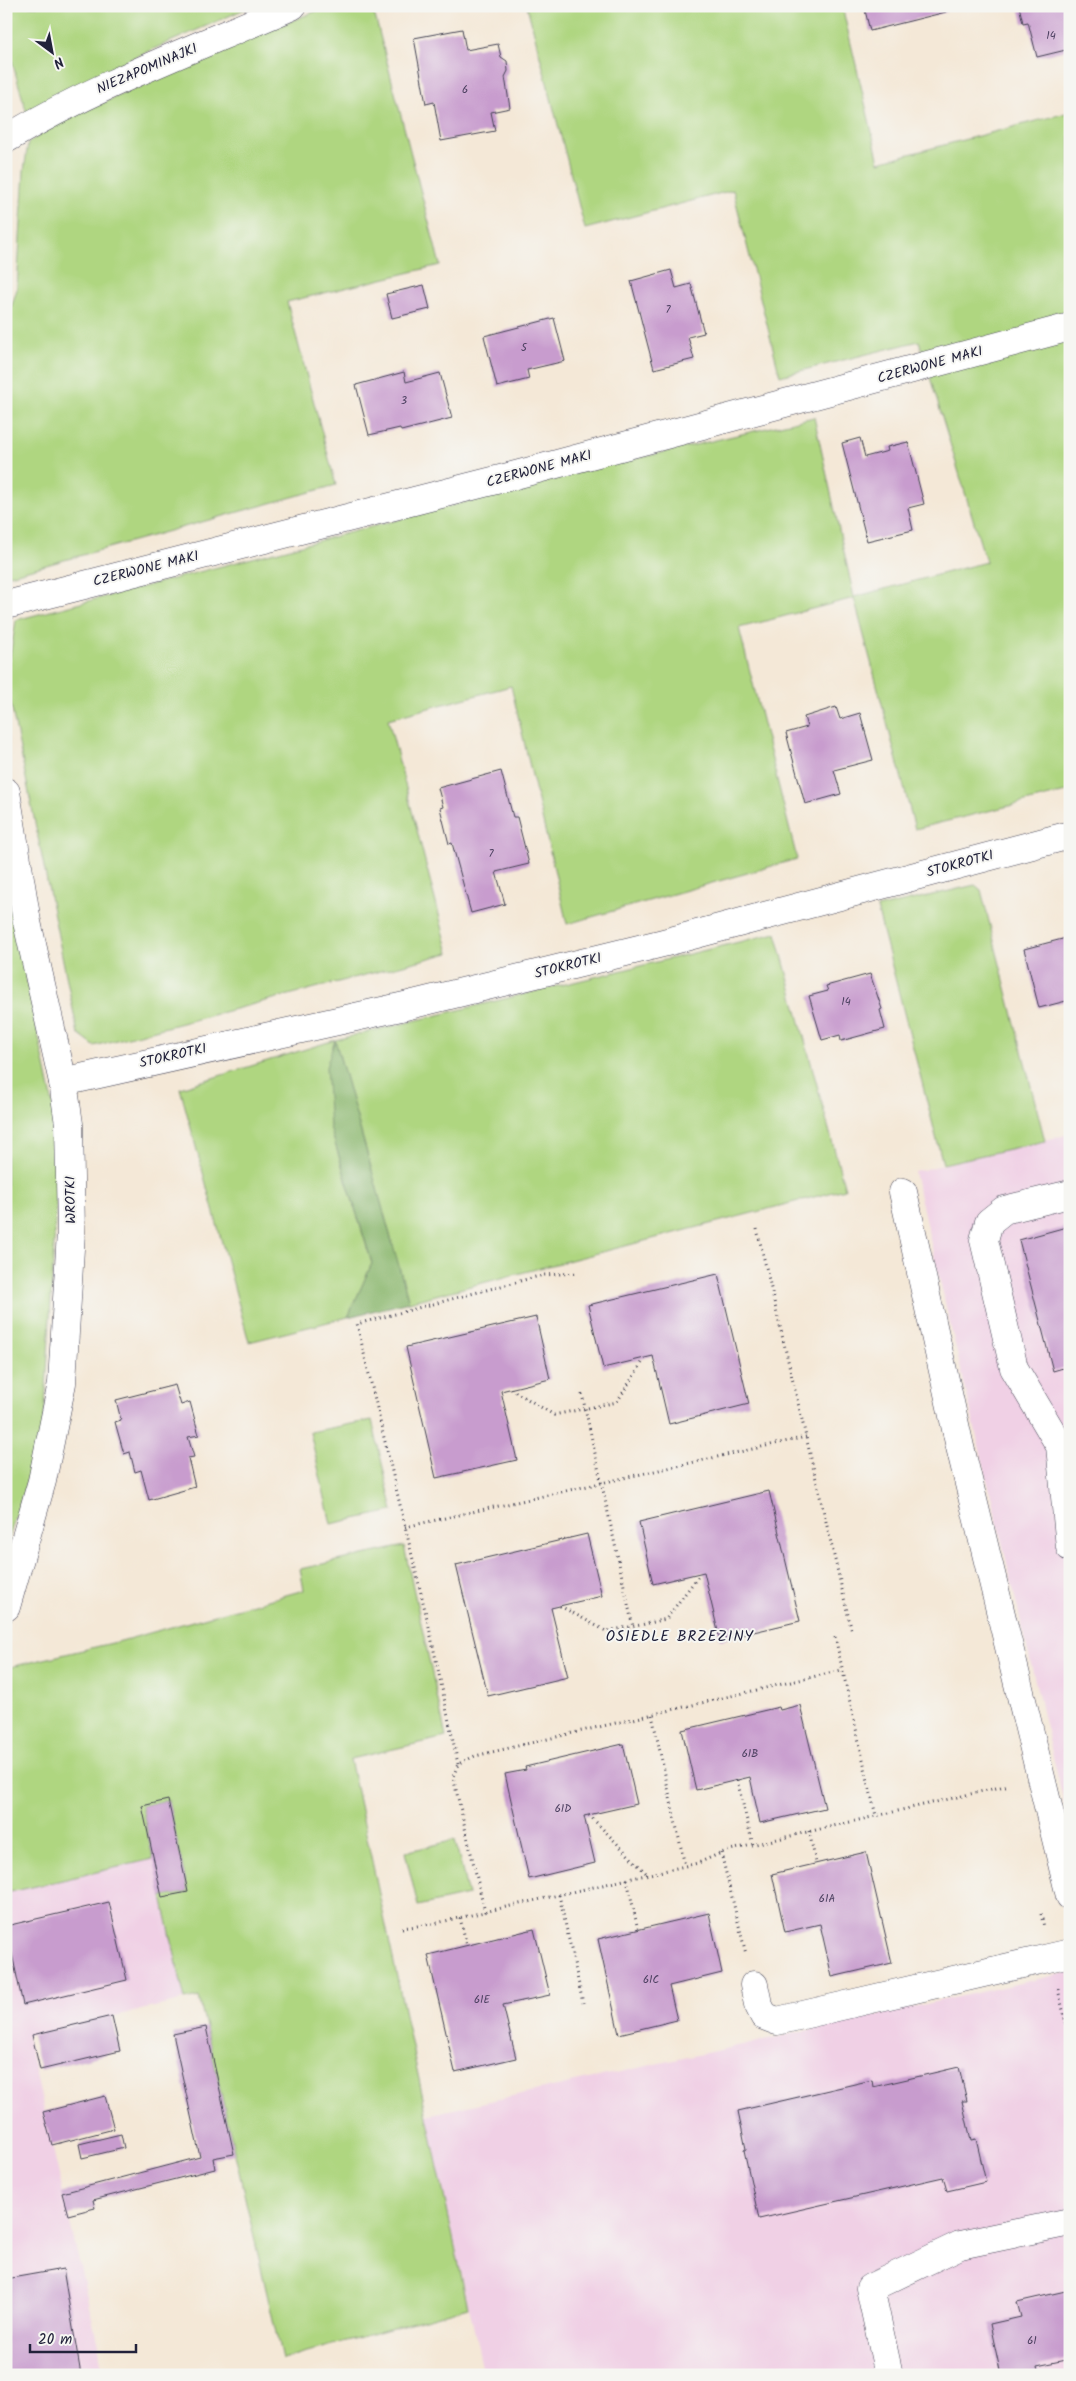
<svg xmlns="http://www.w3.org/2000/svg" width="1076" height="2381" font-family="Kalam,sans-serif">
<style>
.built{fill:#f0d0e5}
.green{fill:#afd680;stroke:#687c5e}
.forest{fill:#8bb76e;stroke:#566c54}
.building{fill:#c89cce}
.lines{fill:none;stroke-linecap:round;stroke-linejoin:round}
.minor-casing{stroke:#424052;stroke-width:29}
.path{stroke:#424052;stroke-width:3;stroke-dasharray:1 4;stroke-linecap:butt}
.minor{stroke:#fff;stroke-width:28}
.labels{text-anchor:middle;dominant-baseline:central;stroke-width:4;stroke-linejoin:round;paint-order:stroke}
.number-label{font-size:11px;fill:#4c4060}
.street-label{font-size:14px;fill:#22223b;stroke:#f6f6f2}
.neighbourhood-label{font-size:15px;letter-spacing:1px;fill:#22223b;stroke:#f6f6f2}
</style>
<rect width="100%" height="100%" fill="#f6f6f2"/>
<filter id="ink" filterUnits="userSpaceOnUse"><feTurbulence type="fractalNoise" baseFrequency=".02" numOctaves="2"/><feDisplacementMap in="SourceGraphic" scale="10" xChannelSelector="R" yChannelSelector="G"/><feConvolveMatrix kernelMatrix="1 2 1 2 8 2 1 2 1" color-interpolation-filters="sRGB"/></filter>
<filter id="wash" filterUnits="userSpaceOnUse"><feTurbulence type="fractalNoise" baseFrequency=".0096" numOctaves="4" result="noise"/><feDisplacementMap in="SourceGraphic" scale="20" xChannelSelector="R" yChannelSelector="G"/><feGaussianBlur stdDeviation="1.12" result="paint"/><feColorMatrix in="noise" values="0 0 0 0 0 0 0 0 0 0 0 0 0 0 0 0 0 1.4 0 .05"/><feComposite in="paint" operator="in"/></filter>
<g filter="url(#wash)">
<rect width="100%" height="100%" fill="#f4e8d7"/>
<!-- built -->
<g class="built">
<polygon points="1070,1134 1070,1828 914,1172"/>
<polygon points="168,1800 188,1892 162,1897 185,2000 27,2036 105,2375 6,2375 6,1893 153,1859 142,1806"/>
<polygon points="1070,1972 1070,2375 484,2375 427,2115"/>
</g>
<!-- green -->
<g class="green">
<polygon points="6,6 252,6 126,61 27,114 6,40"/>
<polygon points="329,6 359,6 375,16 440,265 287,302 336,485 10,575 6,572 6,324 17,289 24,171 28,143 56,124 233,44"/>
<polygon points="527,6 842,6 879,162 1070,112 1070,791 915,829 854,598 739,628 797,859 567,924 511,686 388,719 449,953 94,1046 78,1034 6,680 16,620 588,470 814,417 854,597 986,562 919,341 780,376 733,190 585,229"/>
<polygon points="6,884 51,1094 59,1153 44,1426 6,1547"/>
<polygon points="975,885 981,890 1045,1141 943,1164 877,908"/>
<polygon points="776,933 845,1189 409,1302 335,1040 330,1127 372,1264 348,1317 249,1342 180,1088 335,1040"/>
<polygon points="372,1420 393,1511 331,1524 310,1432"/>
<polygon points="404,1546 446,1737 350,1759 468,2307 282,2359 199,1997 185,2000 162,1897 188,1892 168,1800 142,1806 153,1859 6,1893 6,1668 121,1641 304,1590 300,1569"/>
<polygon points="455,1840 468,1895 418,1906 405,1852"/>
</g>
<!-- forest -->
<polygon class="forest" points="335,1040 409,1302 348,1317 372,1263 330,1127 326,1067"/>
<g id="blocks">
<!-- building -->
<g class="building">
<polygon points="864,6 945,6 946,12 870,31"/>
<polygon points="1019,6 1070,6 1070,49 1037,57 1028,22 1023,23"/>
<polygon points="462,29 466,50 498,44 501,57 507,61 508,71 505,77 510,108 491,112 495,131 441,141 434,102 426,104 414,38"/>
<polygon points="671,270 676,288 691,284 704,333 688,337 694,359 654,369 631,281"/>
<polygon points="424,285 430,309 392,318 386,294"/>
<polygon points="554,318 565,361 527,370 529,379 497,387 484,336"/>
<polygon points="404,372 406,382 440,373 452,418 401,431 400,428 369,435 356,385"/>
<polygon points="860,438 865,457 888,451 887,447 908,442 924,504 908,508 913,530 867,541 842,443"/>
<polygon points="836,707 840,719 860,713 873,760 834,770 841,794 805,804 786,733 807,727 804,717"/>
<polygon points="501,771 513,817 517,817 529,864 496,872 505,904 471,913 452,843 449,844 440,808 443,807 438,788"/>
<polygon points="1070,937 1070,1000 1039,1008 1024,949"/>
<polygon points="870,974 882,1009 880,1010 885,1029 841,1041 840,1035 822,1040 809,996 828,991 826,986"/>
<polygon points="1070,1226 1070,1366 1053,1371 1019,1240"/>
<polygon points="718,1274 749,1404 669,1424 653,1356 603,1368 588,1305"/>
<polygon points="536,1317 550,1379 501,1391 517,1460 436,1478 406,1347"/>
<polygon points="175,1385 181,1405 190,1402 199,1435 188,1437 194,1457 188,1458 195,1487 149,1500 141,1470 135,1472 130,1452 124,1454 115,1422 121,1420 116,1400"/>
<polygon points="769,1491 800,1621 720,1640 704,1572 653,1584 639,1522"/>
<polygon points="587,1534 602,1596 551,1608 568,1677 488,1696 456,1565"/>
<polygon points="800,1705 825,1808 760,1823 750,1777 696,1790 682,1730 779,1707 780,1710"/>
<polygon points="623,1744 637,1804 584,1816 595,1863 529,1879 505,1774 526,1770 525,1767"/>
<polygon points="168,1800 188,1892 162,1897 142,1806"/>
<polygon points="866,1852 892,1963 832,1977 820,1924 785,1932 772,1874"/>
<polygon points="109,1902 127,1980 23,2005 6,1926"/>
<polygon points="709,1913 722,1973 669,1986 677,2020 619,2034 598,1939"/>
<polygon points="534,1929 550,1995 503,2005 516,2058 455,2072 428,1955"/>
<polygon points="112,2016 120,2051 40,2070 32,2035"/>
<polygon points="206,2027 234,2154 213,2158 215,2169 93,2200 95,2208 68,2215 62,2193 200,2157 173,2034"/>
<polygon points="959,2067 967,2101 962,2101 971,2140 976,2139 986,2182 947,2191 943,2177 759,2219 744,2150 746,2149 738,2111 872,2080 873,2087"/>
<polygon points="105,2096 114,2129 52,2145 43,2112"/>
<polygon points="121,2134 124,2148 82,2158 79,2144"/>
<polygon points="63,2269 81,2375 6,2375 6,2279"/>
<polygon points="1070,2290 1070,2359 1037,2366 1039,2375 1001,2375 990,2324 1021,2317 1017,2302"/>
</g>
</g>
</g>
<g filter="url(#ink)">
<use href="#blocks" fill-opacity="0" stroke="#424052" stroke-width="1"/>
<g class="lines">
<defs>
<g id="minor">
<path d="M6,139C96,85 196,48 292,6"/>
<polyline points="6,605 508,477 1070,327"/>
<polyline points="6,792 27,922 63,1082 69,1124 71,1232 62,1383 42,1481 6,1607"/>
<polyline points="63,1082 405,1006 663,943 1070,835"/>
<polyline points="903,1192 960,1447 1070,1896"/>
<polyline points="1070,1194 1004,1210 989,1222 984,1240 1014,1368 1060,1446 1070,1547"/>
<polyline points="754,1985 758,2004 764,2016 777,2021 1070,1953"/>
<polyline points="889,2375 870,2288 960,2245 1070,2222"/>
</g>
</defs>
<!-- minor casing -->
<use href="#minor" class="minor-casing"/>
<!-- path -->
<g class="path">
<polyline points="757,1229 852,1632"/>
<polyline points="511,1389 554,1415 617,1402 645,1358"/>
<polyline points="582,1394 633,1627"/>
<polyline points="405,1527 806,1437"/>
<polyline points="560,1606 606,1631 641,1625 666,1619 700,1574"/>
<polyline points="835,1637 876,1816"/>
<polyline points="652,1715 685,1866"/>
<polyline points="458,1764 429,1627 357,1324 543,1275 579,1273"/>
<polyline points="737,1780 753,1845"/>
<polyline points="589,1815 647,1874"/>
<polyline points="809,1831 816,1863"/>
<polyline points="721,1853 746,1954"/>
<polyline points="627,1879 638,1930"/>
<polyline points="559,1895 583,2003"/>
<polyline points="485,1912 453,1777 458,1764 475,1756 842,1670"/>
<polyline points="1041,1914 1044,1927"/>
<polyline points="460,1918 467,1946"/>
<polyline points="402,1928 432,1924 698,1863 726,1851 1009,1785"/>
<polyline points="1058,1989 1070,2040"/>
</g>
<!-- minor -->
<use href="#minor" class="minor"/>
</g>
</g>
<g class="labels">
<!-- number labels -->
<g class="number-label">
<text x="1051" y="36">14</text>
<text x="465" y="90">6</text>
<text x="668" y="310">7</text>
<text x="524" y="348">5</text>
<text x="404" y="401">3</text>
<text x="491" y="854">7</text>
<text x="846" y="1002">14</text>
<text x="750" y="1754">61B</text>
<text x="563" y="1809">61D</text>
<text x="827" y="1899">61A</text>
<text x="651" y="1980">61C</text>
<text x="482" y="2000">61E</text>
<text x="1032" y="2341">61</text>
</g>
<!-- street labels -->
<g class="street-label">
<text transform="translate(147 69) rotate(-23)">NIEZAPOMINAJKI</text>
<text transform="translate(930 365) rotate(-15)">CZERWONE MAKI</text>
<text transform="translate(539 469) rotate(-15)">CZERWONE MAKI</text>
<text transform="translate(146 569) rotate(-14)">CZERWONE MAKI</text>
<text transform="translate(960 864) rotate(-15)">STOKROTKI</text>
<text transform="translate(568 966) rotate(-14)">STOKROTKI</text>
<text transform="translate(173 1056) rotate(-13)">STOKROTKI</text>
<text transform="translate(71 1200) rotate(-91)">WROTKI</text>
</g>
<!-- neighbourhood labels -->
<g class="neighbourhood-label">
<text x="680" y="1637">OSIEDLE BRZEZINY</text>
</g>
</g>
<!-- margin -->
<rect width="1076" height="2381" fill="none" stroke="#f6f6f2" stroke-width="25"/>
<!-- north arrow -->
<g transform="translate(52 52) rotate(148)" stroke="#f6f6f2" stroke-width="4" paint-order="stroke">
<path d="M0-4L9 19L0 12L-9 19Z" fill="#22223b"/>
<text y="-8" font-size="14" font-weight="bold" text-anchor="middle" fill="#22223b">N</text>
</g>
<!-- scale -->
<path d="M30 2344v8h106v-8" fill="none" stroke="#22223b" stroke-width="2.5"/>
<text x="38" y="2344" font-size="15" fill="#22223b" stroke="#f6f6f2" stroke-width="4" paint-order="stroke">20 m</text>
</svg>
